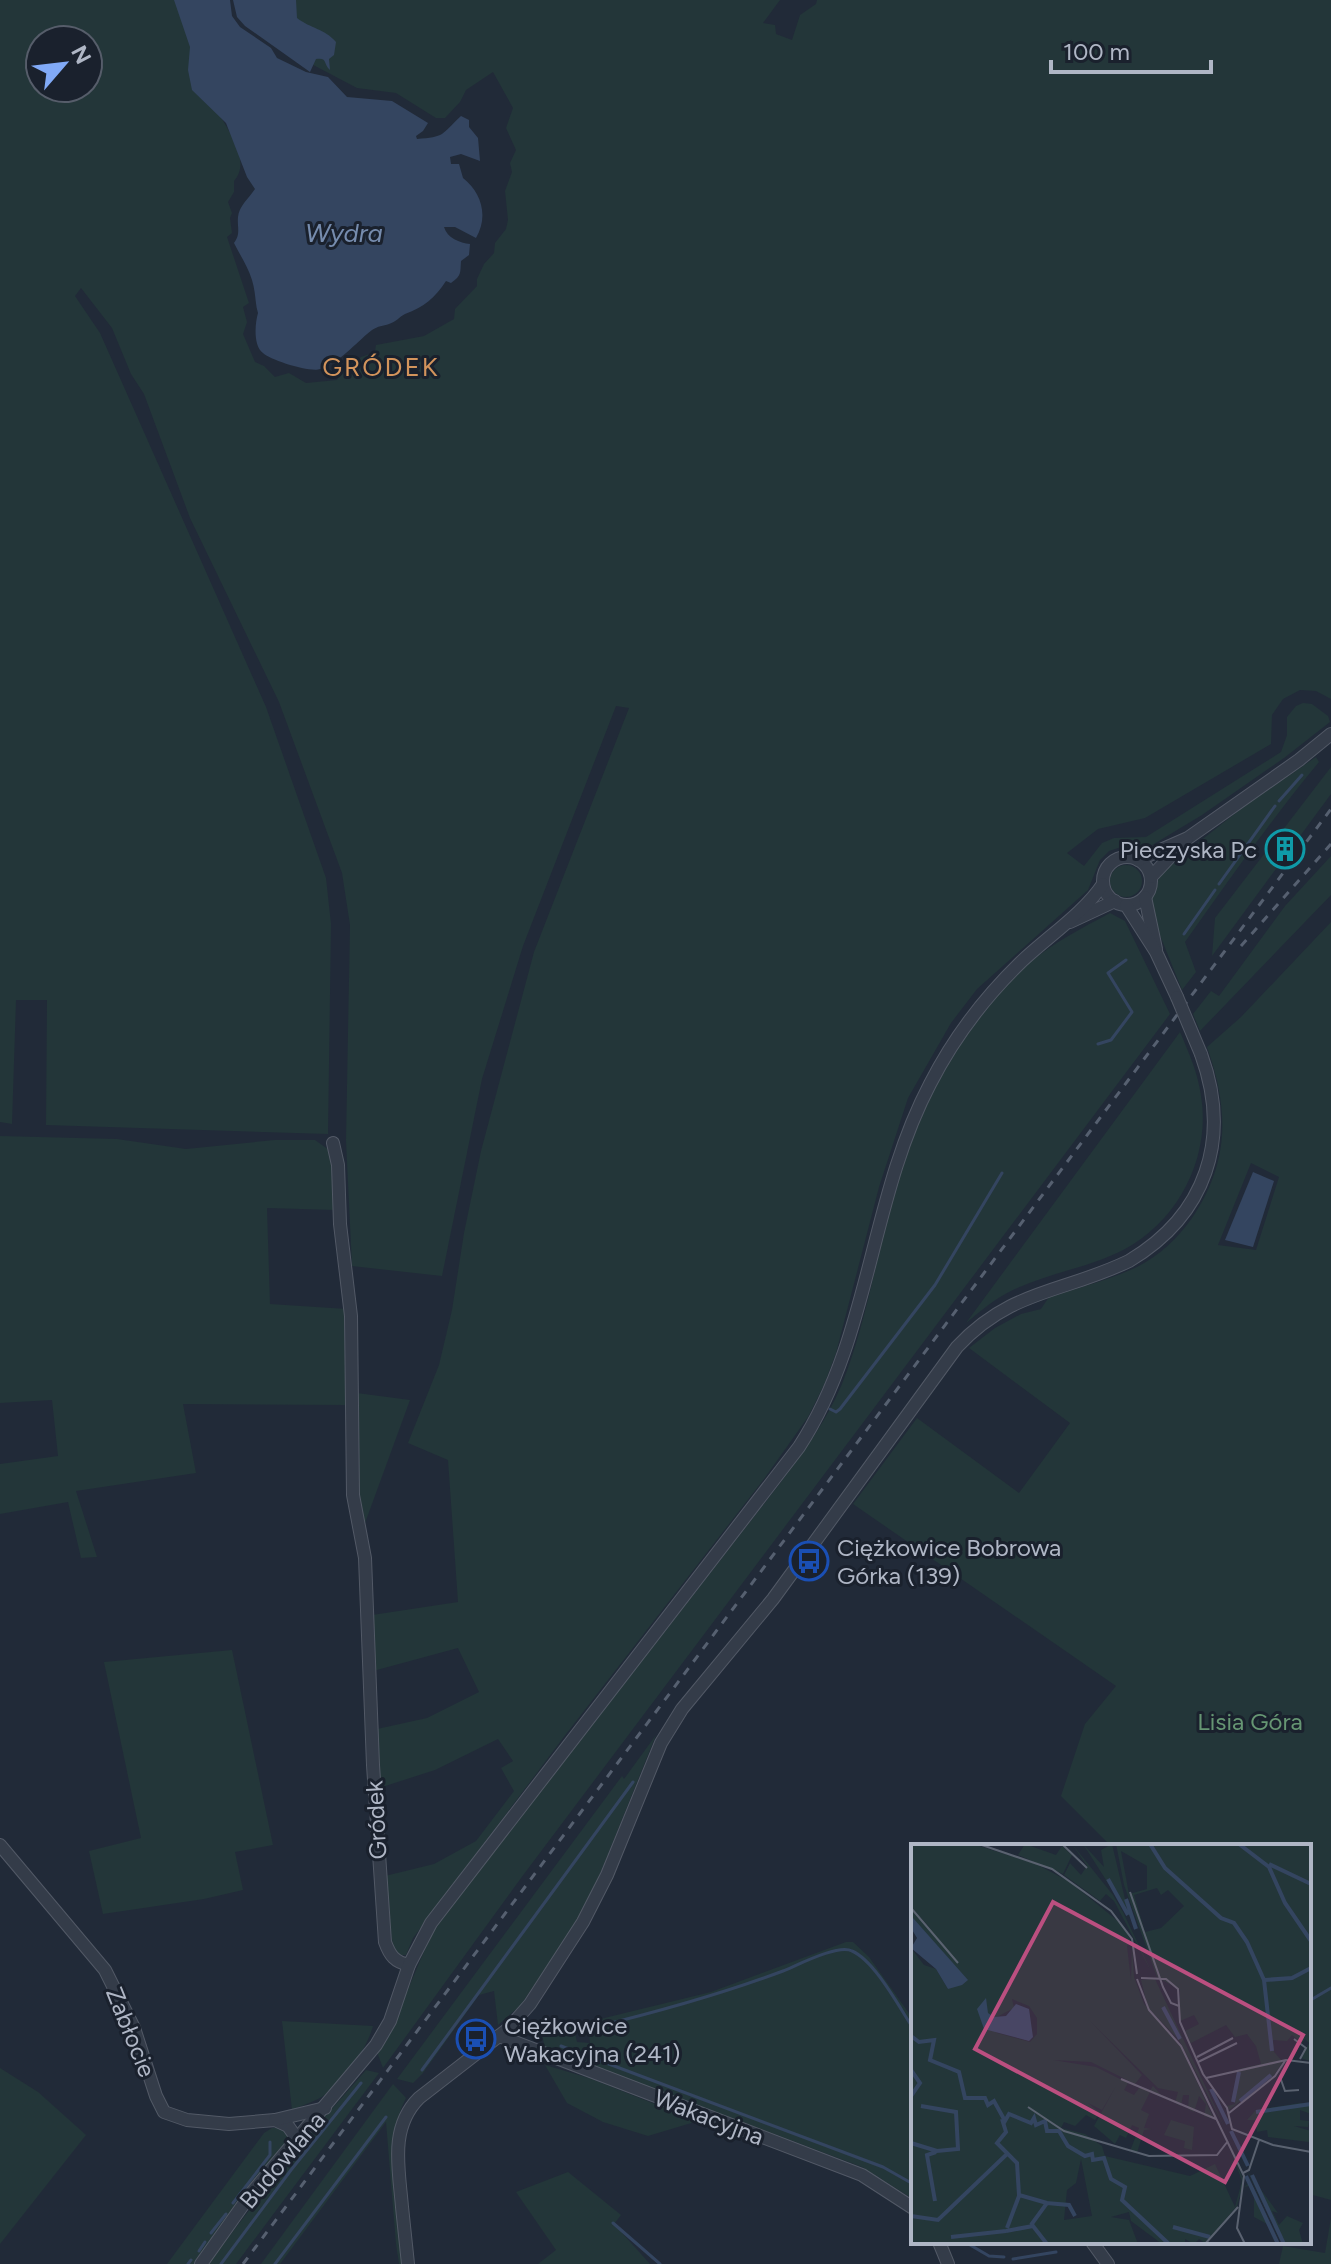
<svg xmlns="http://www.w3.org/2000/svg" width="1331" height="2264" font-family="Figtree,sans-serif">
<style>
.green{fill:#233639;fill-rule:evenodd}
.water{fill:#344560}
.lines{fill:none;stroke-linecap:round;stroke-linejoin:round}
.stream{stroke:#344560;stroke-width:3}
.minor-casing{stroke:#525966;stroke-width:14}
.minor{stroke:#343c49;stroke-width:12}
.rail{stroke:#566070;stroke-width:3;stroke-dasharray:8 8;stroke-linecap:butt}
.minor-bridge-casing{stroke:#525966;stroke-width:14;stroke-linecap:butt}
.minor-bridge{stroke:#343c49;stroke-width:12}
.labels{text-anchor:middle;dominant-baseline:central;stroke-width:6;stroke-linejoin:round;paint-order:stroke}
.poi-label{font-size:24px;fill:#afb6c5;stroke:#1a212d;text-anchor:start}
.park-label{font-size:24px;fill:#669673;stroke:#1a212d}
.street-label{font-size:24px;fill:#afb6c5;stroke:#1a212d}
.water-label{font-size:26px;font-style:italic;fill:#768cae;stroke:#1a212d}
.neighbourhood-label{font-size:26px;letter-spacing:2px;fill:#d3945c;stroke:#1a212d}
.inset-river{fill:none;stroke:#344560;stroke-width:4}
.inset-road{fill:none;stroke:#5a6270;stroke-width:2}
.view{fill:#bb4f80;fill-opacity:0.15;stroke:#bb4f80;stroke-width:4}
.inset-edge{fill:none;stroke:#afb6c5;stroke-width:4}
</style>
<rect width="100%" height="100%" fill="#212a38"/>
<!-- green -->
<g class="green">
<path d="M0,0H210C211,21 208,86 213,101C222,125 254,158 234,181V192L228,202L232,213L230,218L232,233L227,237L249,303L243,307L247,322L243,334L255,362L264,366L275,377L289,373L306,383L337,380L344,367L353,365L361,357L375,352L376,345L424,336L454,319L455,309L477,286V279L484,264L494,253L495,243L506,229L508,220L505,191L512,172L510,163L516,150L506,128L513,108L493,72L466,90L460,102L445,118H436L396,93L357,88L300,58L236,0H780L763,23L775,25L776,34L792,40L800,15L816,4L817,0H1331V699L1316,691L1300,690L1283,699L1272,715L1271,744L1145,818L1098,829L1067,853L1084,866L1102,843L1114,838L1146,837L1281,752L1287,735V717L1296,706L1303,703L1312,704L1328,716L1330,722L1284,758L1202,815L1144,850L1121,847L1109,851L1100,860L1088,890L977,989L951,1023L908,1098L879,1187L836,1353L824,1385L808,1417L764,1479L563,1738L413,1938L406,1955H398L393,1948L385,1876L434,1864L476,1841L514,1791L501,1768L513,1761L498,1739L435,1770L379,1788L377,1729L427,1718L479,1692L458,1648L373,1671L372,1615L458,1602L448,1460L408,1443L439,1365L452,1310L464,1233L481,1151L534,952L629,708L616,706L523,946L482,1079L442,1276L352,1266L346,1140L350,925L342,873L279,702L190,518L144,394L131,374L112,328L81,288L75,296L100,333L266,707L326,878L331,924L328,1134L46,1125L47,1000H16L12,1124L0,1122ZM40,40H88V88H40Z"/>
<path d="M1316,757L1319,762C1271,820 1228,881 1185,942L1196,972L1182,990L1151,913L1150,904L1161,872L1242,808Z"/>
<polygon points="1331,767 1331,794 1212,956 1215,918"/>
<polygon points="1331,856 1331,895 1200,1031 1193,1014 1211,991 1219,996 1285,906"/>
<circle cx="1126" cy="881" r="16"/>
<path d="M1110,913L1125,921L1170,1014L524,1874L383,2068L377,2052C403,2011 415,1965 438,1923L781,1482C804,1451 827,1420 842,1384C863,1331 873,1275 887,1221C911,1126 953,1029 1028,964C1053,943 1082,928 1110,913Z"/>
<path d="M1331,922V2200L1309,2194V1846H1111L1061,1796L1085,1724L1116,1686L853,1504L917,1418L1019,1493L1070,1423L969,1348L995,1328L1021,1314L1041,1309L1049,1297C1079,1288 1109,1280 1137,1267C1159,1256 1178,1238 1192,1218C1230,1162 1229,1109 1207,1047L1241,1017ZM1251,1163L1279,1177L1256,1250L1218,1245Z"/>
<path d="M1180,1032C1189,1053 1198,1073 1201,1096C1211,1156 1179,1220 1125,1249C1089,1268 1047,1273 1011,1291C994,1299 981,1311 966,1323Z"/>
<polygon points="0,1136 117,1139 186,1149 275,1140 315,1140 332,1152 336,1210 267,1208 270,1304 347,1309 348,1405 183,1404 196,1473 76,1491 97,1557 81,1558 68,1502 0,1514 0,1464 58,1456 52,1400 0,1403"/>
<polygon points="357,1393 410,1400 365,1523 358,1506"/>
<polygon points="232,1650 273,1845 235,1852 243,1890 204,1899 103,1914 89,1851 141,1838 104,1662"/>
<polygon points="656,1735 590,1899 569,1934 520,2006 498,2025 494,1991 479,1995 423,2073 413,2083 397,2079 622,1776 624,1779"/>
<polygon points="846,1942 853,1942 869,1957 913,2019 913,2199 862,2167 545,2048 542,2035 573,2025 577,2042 590,2043 588,2022 711,1992"/>
<path d="M282,2021L373,2026C366,2050 347,2078 326,2094C317,2101 303,2105 292,2110Z"/>
<polygon points="545,2065 589,2078 698,2121 648,2136 603,2122 567,2103"/>
<polygon points="0,2068 38,2092 86,2135 0,2244"/>
<polygon points="366,2070 379,2073 236,2264 208,2264 292,2154"/>
<path d="M393,2084L406,2098C380,2148 398,2210 403,2264H399L396,2244L386,2122L280,2264H261Z"/>
<polygon points="272,2128 282,2128 288,2136 287,2144 196,2264 167,2264 264,2133"/>
<polygon points="568,2172 621,2215 614,2224 650,2264 538,2264 556,2250 516,2192"/>
<polygon points="1331,2218 1331,2264 1279,2264 1283,2246 1325,2253"/>
</g>
<!-- water -->
<g class="water">
<path d="M174,0H230L232,16L240,27L271,48L277,58L306,72L328,77L347,97L392,101L428,123L423,131L416,136L417,139C445,137 441,135 461,116L469,120V127L478,138L480,161L461,154L450,157L451,164H459L463,178C481,192 489,216 476,238L455,227H444C447,238 460,243 470,244L469,255L461,261C460,273 462,275 451,283L446,281C435,298 424,307 405,314C399,317 396,322 389,324C383,326 378,326 372,330C353,345 343,360 320,369C311,373 270,360 263,353C253,346 255,323 258,313C255,304 256,293 252,280C248,267 240,255 234,243C241,233 237,228 238,217C239,206 249,198 255,189L247,177L226,123L192,90L188,70L190,47Z"/>
<path d="M233,0H296L297,18C311,29 324,28 336,42L334,55L329,59L330,70C323,64 328,57 316,59L310,72L245,26L237,17Z"/>
<polygon points="1253,1172 1274,1181 1253,1247 1225,1240"/>
</g>
<g class="lines">
<!-- stream -->
<g class="stream">
<polyline points="1279,801 1302,775"/>
<polyline points="1219,884 1275,806"/>
<polyline points="1184,934 1215,890"/>
<polyline points="1098,1044 1111,1040 1132,1012 1108,973 1126,960"/>
<polyline points="830,1409 836,1412 840,1409 935,1285 1002,1173"/>
<polyline points="1309,2001 1331,1988"/>
<path d="M595,2027C661,2011 719,1995 783,1971C798,1965 838,1944 852,1951C875,1961 899,2007 913,2028"/>
<polyline points="561,2046 883,2167 913,2184"/>
<polyline points="422,2070 633,1782"/>
<polyline points="233,2203 270,2155 270,2142"/>
<polyline points="613,2223 660,2264"/>
<polyline points="211,2233 226,2214"/>
<polyline points="965,2242 989,2256 1004,2257"/>
<polyline points="199,2251 205,2242"/>
<polyline points="1013,2259 1056,2252"/>
<polyline points="188,2264 191,2260"/>
<polyline points="221,2264 291,2170 361,2083"/>
<polyline points="275,2264 386,2117"/>
</g>
<defs>
<g id="minor">
<circle cx="1127" cy="881" r="24"/>
<polyline points="1138,860 1188,838 1299,760 1331,734"/>
<polyline points="1151,877 1187,839"/>
<polyline points="1145,897 1156,949"/>
<polyline points="1126,905 1156,952 1177,997"/>
<polyline points="1070,922 1115,901"/>
<path d="M333,1143L338,1165L340,1224L351,1316L353,1495L365,1558L373,1765L385,1942C390,1956 395,1962 409,1965"/>
<polyline points="0,1845 105,1970 134,2028 156,2096 164,2112 187,2120 229,2124 275,2120 288,2126 298,2140"/>
<polyline points="499,2036 862,2175 913,2208"/>
<polyline points="275,2120 325,2108"/>
<polyline points="939,2242 948,2264"/>
<polyline points="1092,2242 1108,2264"/>
<path d="M201,2264L253,2191L376,2045L390,2021L409,1965L431,1923L799,1447C871,1337 869,1200 930,1084C953,1039 984,998 1020,963C1046,938 1084,913 1103,884"/>
<path d="M408,2264C406,2245 404,2226 402,2207C399,2169 389,2128 419,2098L508,2029L530,2004L583,1922L607,1875L661,1743L682,1709L773,1599L957,1347C1011,1289 1063,1293 1129,1261C1206,1215 1232,1139 1201,1054"/>
</g>
</defs>
<!-- minor casing -->
<use href="#minor" class="minor-casing"/>
<!-- minor -->
<use href="#minor" class="minor"/>
<!-- rail -->
<g class="rail">
<polyline points="1241,946 1331,844"/>
<polyline points="243,2264 1331,809"/>
</g>
<defs>
<polyline id="minor-bridge" points="1177,997 1201,1054"/>
</defs>
<!-- minor-bridge casing -->
<use href="#minor-bridge" class="minor-bridge-casing"/>
<!-- minor-bridge -->
<use href="#minor-bridge" class="minor-bridge"/>
</g>
<!-- icons -->
<defs>
<symbol id="building-ring" viewBox="-11 -11 22 22"><circle r="9.5" fill="#1a212d" stroke="#0f9aa8" stroke-width="1.5"/><path d="M-4-6H4V6H1V3H-1V6H-4ZM-2.5-4.3h1.7v1.8h-1.7ZM.8-4.3h1.7v1.8H.8ZM-2.5-1h1.7V.8h-1.7ZM.8-1h1.7V.8H.8Z" fill="#0f9aa8"/></symbol>
<symbol id="bus-ring" viewBox="-11 -11 22 22"><circle r="9.5" fill="#1a212d" stroke="#1a4fb4" stroke-width="1.5"/><path d="M-5-6H5V4H4V6H2V4H-2V6H-4V4H-5ZM-3.5-4V0h7V-4ZM-3.5 1.2v1.5H-2V1.2ZM2 1.2v1.5H3.5V1.2Z" fill="#1a4fb4"/></symbol>
</defs>
<g fill-rule="evenodd">
<use href="#building-ring" x="1263" y="827" width="44" height="44"/>
<use href="#bus-ring" x="787" y="1539" width="44" height="44"/>
<use href="#bus-ring" x="454" y="2017" width="44" height="44"/>
</g>
<g class="labels">
<!-- poi labels -->
<g class="poi-label">
<text x="1257" y="849" text-anchor="end">Pieczyska Pc</text>
<text x="837" y="1547">Ciężkowice Bobrowa<tspan x="837" dy="28">Górka (139)</tspan></text>
<text x="504" y="2025">Ciężkowice<tspan x="504" dy="28">Wakacyjna (241)</tspan></text>
</g>
<!-- park labels -->
<g class="park-label">
<text x="1250" y="1721">Lisia Góra</text>
</g>
<!-- street labels -->
<g class="street-label">
<text transform="translate(376 1820) rotate(-93)">Gródek</text>
<text transform="translate(131 2032) rotate(68)">Zabłocie</text>
<text transform="translate(709 2117) rotate(21)">Wakacyjna</text>
<text transform="translate(282 2160) rotate(-50)">Budowlana</text>
</g>
<!-- water labels -->
<g class="water-label">
<text x="344" y="233">Wydra</text>
</g>
<!-- neighbourhood labels -->
<g class="neighbourhood-label">
<text x="381" y="367">GRÓDEK</text>
</g>
</g>
<!-- overview -->
<g transform="translate(911 1844)">
<rect width="400" height="400" fill="#212a38"/>
<path d="M0,0H62L125,20L159,38L213,82L220,98L216,102L220,137L221,101L223,133L233,160L268,199L303,275L293,272L295,260L288,252L283,268L277,265L278,251H272L270,262L264,259L267,248L247,244L179,177L231,231L224,240L180,218L142,216L185,223L217,239L213,246L223,251L229,243L238,248L242,242L253,254L239,248L230,266L238,270L233,284L241,285L233,286L226,309L219,307L228,284L221,281L215,294L209,291L204,300L183,282L205,242L191,266L177,259L189,269L184,276L175,271L164,282L153,278L150,284L174,290L191,302L194,312L279,332L304,320L324,363L331,337L317,299L333,337L326,362L294,399L288,395L283,400L274,395V400H251L220,377L218,368L200,373L218,376L227,400H0V104L13,121L25,125L37,145L56,136L0,74V65L22,87L0,63ZM101,155L118,162L126,174V190L119,198L86,189L74,179L103,164ZM170,315L181,372L153,376L156,346L165,339ZM114,0L145,11L151,2L161,11L152,30L107,11ZM161,0L202,51L212,68L240,127L203,57L195,50L189,57L153,31L159,19L170,31L176,22ZM172,0L193,23L190,6L201,0L218,72ZM205,0H400L399,217L390,214L398,199L394,195L391,199L381,191L376,197L362,196L363,208L372,218L363,231L318,266L316,262L324,260L328,225L350,220L345,202L336,190L324,193L315,181L280,199L274,187L288,180L283,171L269,177V146L246,133L213,41ZM210,7L236,22V45L218,50ZM246,44L250,51L257,46L273,62L250,84L234,88L223,51ZM244,135L314,284L268,196L237,164L230,136ZM389,259L400,261V270L389,266V276L398,277L397,283L383,282L400,287L398,298L357,293L356,286L346,288L344,276H336L345,266ZM260,276L283,283L281,306L273,304L274,297L253,291ZM337,328L367,369L361,367L368,381L376,372L392,379L388,386L392,400H371ZM335,330L345,348L368,400L356,380L343,373V353L338,342L333,343L338,339Z" fill="#233639" fill-rule="evenodd"/>
<path d="M2,74L57,136L51,141L37,145L25,125L0,104L6,94L0,84ZM75,154L77,169L83,173L95,172L105,160L118,165L122,193L118,197L73,185L66,165Z" fill="#344560"/>
<path class="inset-river" d="M239,0L254,24L310,74L323,79L336,98L353,136L361,207M328,0L358,23L374,59L400,97M358,20L400,40M197,35L217,71M215,55L225,85M354,136L381,134L400,124M252,163L269,195M0,192L8,198L23,196L19,216L48,228L54,254H74L77,261L83,257L94,277L98,270L120,279L123,274L125,281L134,277L136,287H148L157,302L174,312L181,310L182,316L193,314L200,335L214,343L211,356L258,400M0,226L9,239L0,252M300,245L317,280M329,257L360,231M322,258L328,228M345,268L400,260M91,275L95,288L86,299L106,319L108,351L136,359M320,287L337,322M0,299L26,307L47,305L45,268L10,262M341,331L373,400M335,332L367,400M24,357L16,311L25,308M0,372L27,376L96,310M120,381L136,359L158,361L164,372M262,383L299,393M96,384L108,352M95,387L122,382L136,400M40,393L95,387"/>
<path class="inset-road" d="M68,0L141,25L200,67L221,95L226,130M151,0L176,24M219,48L252,143L260,159L268,162M0,64L47,119M230,134L255,135L267,145L269,178L292,230L316,264L321,285L362,301L400,308M226,135L238,166L270,202L333,332L326,384L334,400M383,195L395,204L389,215M286,213L322,194M287,218L326,199M369,233L374,247L388,246M295,234L375,216L400,219M210,235L305,275M117,263L153,287L238,312L306,311L317,297M318,269L364,232L374,217M332,329L338,326L348,296M294,400L327,363"/>
<path class="view" d="M142,58L392,191L314,338L64,205Z"/>
<rect width="400" height="400" class="inset-edge"/>
</g>
<!-- north arrow -->
<g transform="translate(64 64) rotate(62)"><circle r="38" fill="#1a212d" stroke="#565d6a" stroke-width="2"/>
<path d="M0-6L14 30L0 20L-14 30Z" fill="#81aaf7"/>
<text y="-12" font-size="22" font-weight="bold" text-anchor="middle" fill="#afb6c5">N</text>
</g>
<!-- scale -->
<path d="M1051 60v12h160v-12" fill="none" stroke="#afb6c5" stroke-width="4"/>
<text x="1063" y="60" font-size="24" fill="#afb6c5" stroke="#1a212d" stroke-width="6" paint-order="stroke">100 m</text>
</svg>
